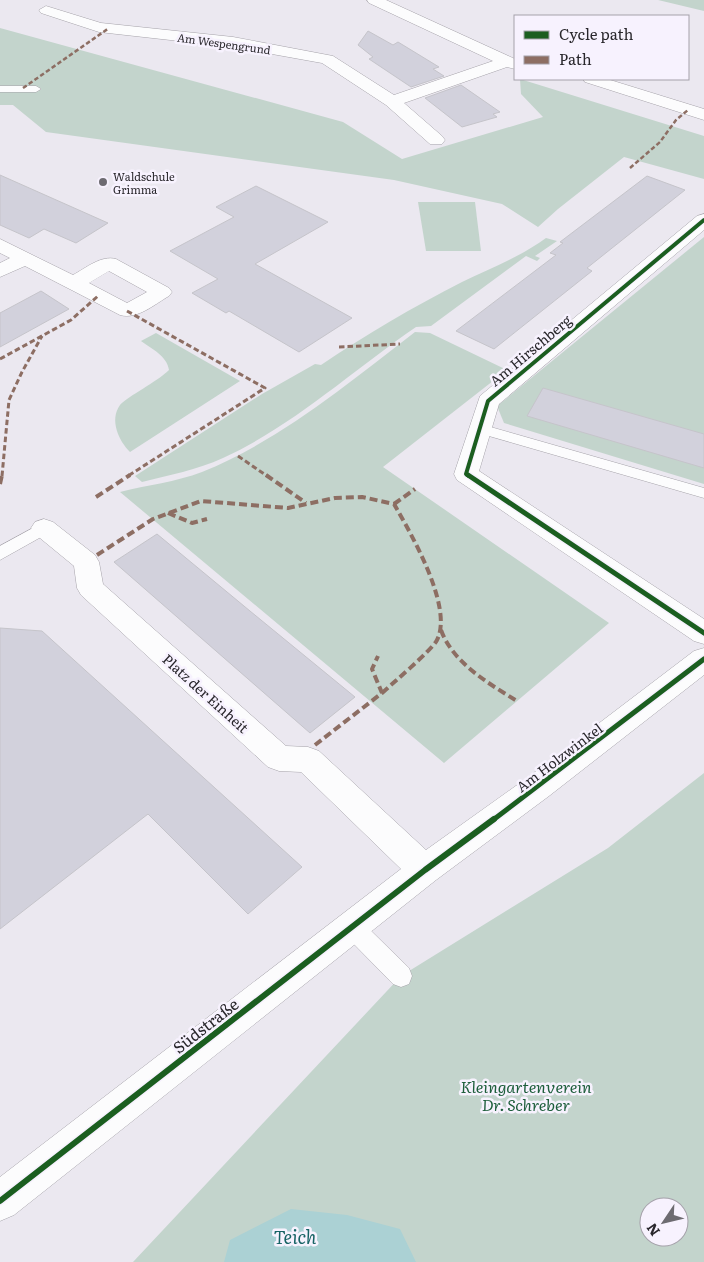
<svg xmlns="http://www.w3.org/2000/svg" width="704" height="1262" font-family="Literata,serif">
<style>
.green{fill:#c3d4cc;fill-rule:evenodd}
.water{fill:#abd1d4}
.building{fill:#d2d1dc;stroke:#c5c4ca}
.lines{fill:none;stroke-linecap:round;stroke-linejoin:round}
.lane-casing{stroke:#a6a3aa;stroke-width:1}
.street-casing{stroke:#a6a3aa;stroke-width:1}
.lane{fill:#fcfcfd;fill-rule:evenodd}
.street{fill:#fcfcfd;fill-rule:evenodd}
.quiet-far2{stroke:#8d6e63;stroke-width:2.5;stroke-dasharray:4.5 2.5;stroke-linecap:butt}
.quiet-far1{stroke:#8d6e63;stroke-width:3;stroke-dasharray:5.5 3;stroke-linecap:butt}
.quiet{stroke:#8d6e63;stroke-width:4;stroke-dasharray:8 4;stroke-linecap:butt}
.cycleway-far2-casing{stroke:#f7f2fe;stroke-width:6}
.cycleway-far1-casing{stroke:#f7f2fe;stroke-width:8}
.cycleway-casing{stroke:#f7f2fe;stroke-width:9}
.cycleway-far2{stroke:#1b5e20;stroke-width:4}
.cycleway-far1{stroke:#1b5e20;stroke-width:5}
.cycleway{stroke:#1b5e20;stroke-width:6}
.poi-dot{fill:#6d6b71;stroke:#f7f2fe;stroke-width:2}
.labels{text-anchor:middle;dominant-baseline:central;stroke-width:5;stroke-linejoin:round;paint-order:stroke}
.far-street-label{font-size:11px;fill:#29272c;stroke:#f7f2fe}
.far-poi-label{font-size:11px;fill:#29272c;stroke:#f7f2fe;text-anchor:start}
.street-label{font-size:14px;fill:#29272c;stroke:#f7f2fe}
.near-street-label{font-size:16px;fill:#29272c;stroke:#f7f2fe}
.near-park-label{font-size:16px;font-style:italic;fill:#1d5e3b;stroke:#f7f2fe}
.near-water-label{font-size:18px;font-style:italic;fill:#176365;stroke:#f7f2fe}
</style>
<rect width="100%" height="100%" fill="#ebe8f0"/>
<!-- green -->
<g class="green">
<polygon points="658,0 704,0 704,11"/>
<polygon points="0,28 343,122 402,159 543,117 521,94 520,79 704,136 704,179 624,157 558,209 538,227 502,204 394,180 46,132 13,105 0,105"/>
<polygon points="418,202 475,202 481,251 426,251"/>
<polygon points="704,237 704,484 504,423 497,406"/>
<path d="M546,238L557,241L535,256L540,258L537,261L526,256L431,326L416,327C352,371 293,426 223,458C197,470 169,475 142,482L135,476L262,394L315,364L321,365C367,334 413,307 462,282C491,268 520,257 546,238Z"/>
<path d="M415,332L430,333L507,370L383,467L609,623L444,763L120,492C147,485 176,482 202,472C281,440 347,384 415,332Z"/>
<path d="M156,333L240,381L130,452C119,441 109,420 120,405C128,396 157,382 169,370C167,356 152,349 141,341Z"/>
<path d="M704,773V1262H133L401,976L608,848ZM649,1207H679V1237H649Z"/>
</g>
<!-- water -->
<polygon class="water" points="291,1209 347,1215 400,1229 416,1262 224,1262 230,1240"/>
<!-- building -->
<g class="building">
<polygon points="368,31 393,45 398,42 439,67 433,69 444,76 411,87 369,59 373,57 358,45"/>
<polygon points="461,85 500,112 493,114 497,117 462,127 425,98"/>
<polygon points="0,175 108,223 76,243 44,229 29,238 0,225"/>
<polygon points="647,176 685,190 587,268 592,271 494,349 456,331 556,255 550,253 563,243 560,242"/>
<polygon points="256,186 328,222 255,264 352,318 299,352 229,311 226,313 192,293 218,279 170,251 234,217 216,207"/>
<polygon points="41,291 69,309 0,347 0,313"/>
<polygon points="543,388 704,434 704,468 527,416"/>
<polygon points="157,534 250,611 355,697 310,733 114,562"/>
<polygon points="0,628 42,631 302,867 248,914 148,814 0,929"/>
</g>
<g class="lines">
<defs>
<g id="lane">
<polygon points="0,86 36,86 41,89 36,92 0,92"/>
<polygon points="480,424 704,488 704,498 475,432 473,429 475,426"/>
<polygon points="44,522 50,524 52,528 50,532 0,560 0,546"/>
<polygon points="353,918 361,921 409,968 412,976 409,984 401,987 393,984 345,935 342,928 345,921"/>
</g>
<g id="street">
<polygon points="367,0 386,0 515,59 515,69 507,67 404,103 442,136 445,140 442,144 430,144 386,105 322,63 233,47 99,32 41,13 39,10 46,6 101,23 233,37 333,56 394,95 493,61 369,3"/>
<polygon points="583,79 607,79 704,109 704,120 585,82"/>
<polygon points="704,214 704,230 499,404 479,471 704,619 704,644 694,641 457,480 454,474 480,396 697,216"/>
<path d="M0,239L73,275C86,268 101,255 116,259L169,288L172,292L169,296C155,304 137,320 120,315L25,266L0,277V263L10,258L0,253ZM109,271L147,292L127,303L89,283Z"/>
<polygon points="44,519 53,522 95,555 99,562 103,584 286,746 308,747 319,751 426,850 527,778 694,651 704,648 704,675 549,796 436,880 14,1215 0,1221 0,1177 401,869 301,772 279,771 268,767 81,595 77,588 74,566 35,534 31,528 35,522"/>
</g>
</defs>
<!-- lane casing -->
<use href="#lane" class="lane-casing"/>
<!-- street casing -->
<use href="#street" class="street-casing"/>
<!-- lane -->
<use href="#lane" class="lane"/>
<!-- street -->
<use href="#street" class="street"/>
<!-- quiet-far2 -->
<g class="quiet-far2">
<polyline points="23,88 109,28"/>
<polyline points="630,168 660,142 676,120 688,110"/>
</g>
<!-- quiet-far1 -->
<g class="quiet-far1">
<polyline points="127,311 265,388 128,476"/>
<polyline points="339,347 400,344"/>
<polyline points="0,359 71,320 98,296"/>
<polyline points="238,456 267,476"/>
<polyline points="2,476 9,400 22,372 42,336"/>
</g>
<!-- quiet -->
<g class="quiet">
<polyline points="266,475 306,503"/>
<polyline points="0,484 2,475"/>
<polyline points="96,497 130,475"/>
<polyline points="394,504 415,489"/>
<polyline points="168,513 192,523 207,519"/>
<path d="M97,555L153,519L201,501L288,508L335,498L362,497L394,504C410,532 454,607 437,640C432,650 393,683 382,693"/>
<path d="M441,630C453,663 488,683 517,701"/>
<polyline points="315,745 382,693 372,669 378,656"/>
</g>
<defs>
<polyline id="cycleway-far2" points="469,476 466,474 488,401 704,220"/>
<g id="cycleway-far1">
<polyline points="468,475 704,633"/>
<polyline points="493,820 704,659"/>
</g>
<polyline id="cycleway" points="0,1201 425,870 494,819"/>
</defs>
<!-- cycleway-far2 casing -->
<use href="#cycleway-far2" class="cycleway-far2-casing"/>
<!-- cycleway-far1 casing -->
<use href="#cycleway-far1" class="cycleway-far1-casing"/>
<!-- cycleway casing -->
<use href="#cycleway" class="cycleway-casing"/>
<!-- cycleway-far2 -->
<use href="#cycleway-far2" class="cycleway-far2"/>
<!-- cycleway-far1 -->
<use href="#cycleway-far1" class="cycleway-far1"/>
<!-- cycleway -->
<use href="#cycleway" class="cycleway"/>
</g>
<!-- markers -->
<circle class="poi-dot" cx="103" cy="182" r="5"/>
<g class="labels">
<!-- far-street labels -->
<g class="far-street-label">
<text transform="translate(224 43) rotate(8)">Am Wespengrund</text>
</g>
<!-- far-poi labels -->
<g class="far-poi-label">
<text x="113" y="176">Waldschule<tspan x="113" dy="13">Grimma</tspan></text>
</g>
<!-- street labels -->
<g class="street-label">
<text transform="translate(530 350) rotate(-40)">Am Hirschberg</text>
<text transform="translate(206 693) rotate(42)">Platz der Einheit</text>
<text transform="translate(559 757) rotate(-37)">Am Holzwinkel</text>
</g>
<!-- near-street labels -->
<g class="near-street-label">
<text transform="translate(205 1025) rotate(-38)">Südstraße</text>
</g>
<!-- near-park labels -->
<g class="near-park-label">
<text x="526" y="1086">Kleingartenverein<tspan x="526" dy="18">Dr. Schreber</tspan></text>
</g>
<!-- near-water labels -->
<g class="near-water-label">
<text x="295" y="1236">Teich</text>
</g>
</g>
<!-- legend -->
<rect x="514" y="15" width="175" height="65" fill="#f7f2fe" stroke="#a5a1aa"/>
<rect x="524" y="31" width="25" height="8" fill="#1b5e20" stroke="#a5a1aa"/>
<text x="559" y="40" font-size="15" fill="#29272c">Cycle path</text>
<rect x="524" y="56" width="25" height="8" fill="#8d6e63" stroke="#a5a1aa"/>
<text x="559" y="65" font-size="15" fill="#29272c">Path</text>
<!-- north arrow -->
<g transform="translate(664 1222) rotate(235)"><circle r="24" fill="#f7f2fe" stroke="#a5a1aa"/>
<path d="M0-4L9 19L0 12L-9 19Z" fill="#6d6b71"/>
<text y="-8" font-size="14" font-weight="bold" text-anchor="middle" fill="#29272c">N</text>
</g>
</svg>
